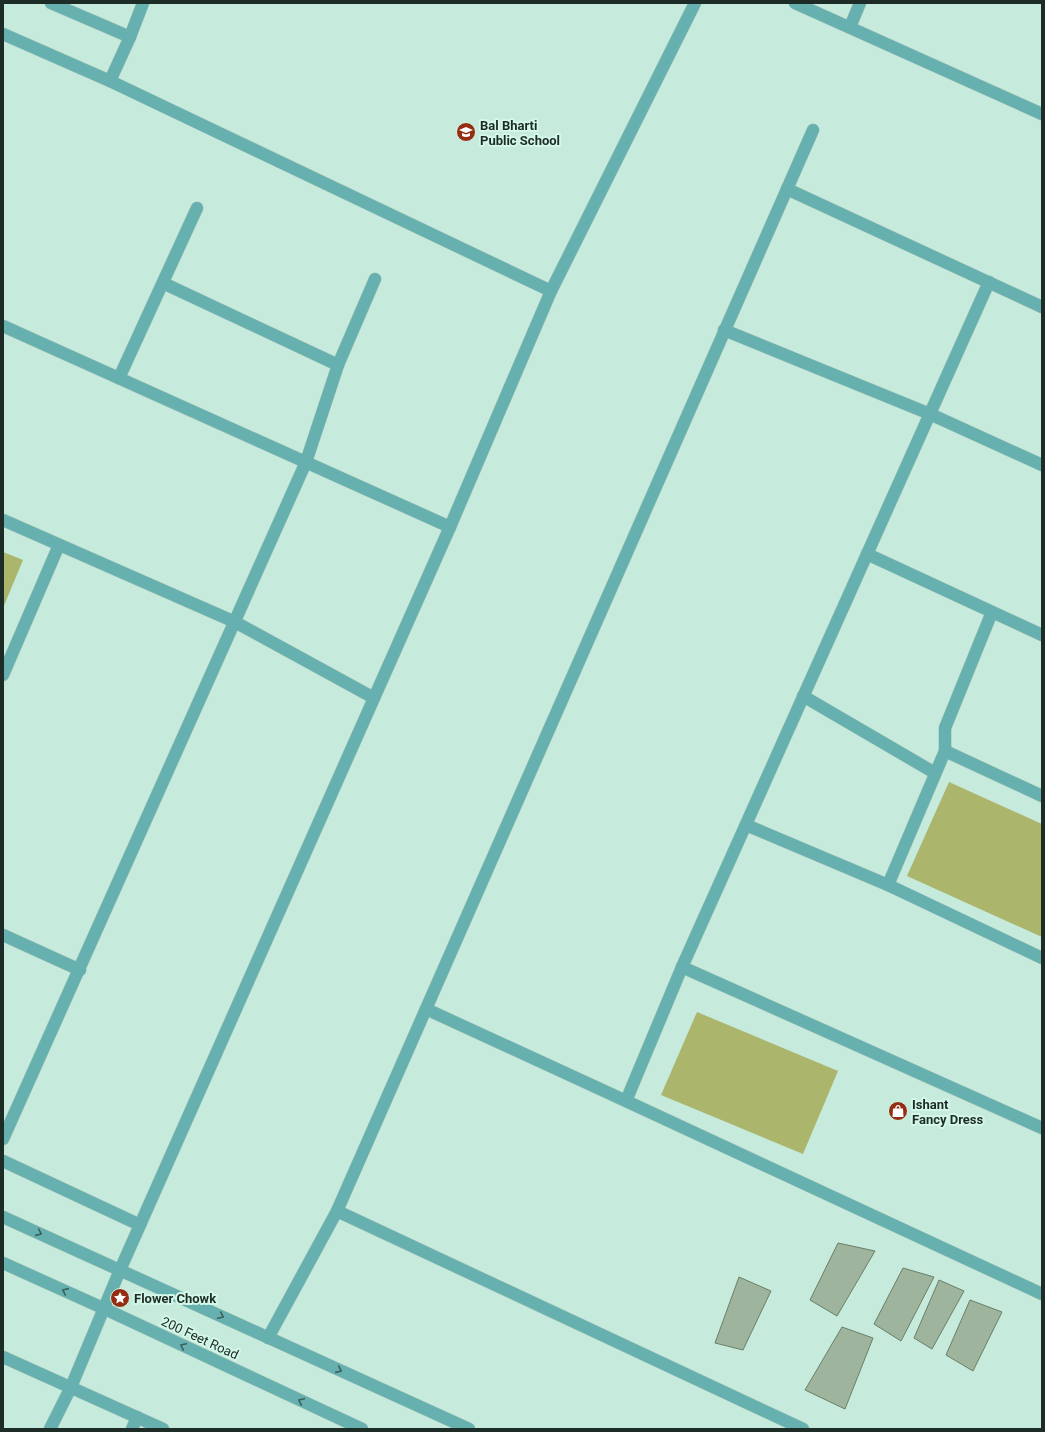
<svg xmlns="http://www.w3.org/2000/svg" width="1045" height="1432" font-family="Roboto,sans-serif">
<style>
.green{fill:#abb56c}
.building{fill:#9eb49c;stroke:#6a7f68}
.lines{fill:none;stroke-linecap:round;stroke-linejoin:round}
.minor-casing{stroke:#a4c4b7;stroke-width:13}
.tertiary-casing{stroke:#a4c4b7;stroke-width:13}
.minor{stroke:#66b0b0;stroke-width:12}
.tertiary{stroke:#66b0b0;stroke-width:12}
.oneway{stroke:#3b615e}
.labels{text-anchor:middle;dominant-baseline:central;stroke-width:4;stroke-linejoin:round;paint-order:stroke}
.poi-label{font-size:13px;font-weight:bold;fill:#1e2c27;stroke:#d3f7e8;text-anchor:start}
.street-label{font-size:13px;fill:#1e2c27;stroke:#d3f7e8}
</style>
<rect width="100%" height="100%" fill="#c6eadb"/>
<!-- green -->
<g class="green">
<polygon points="3,552 23,560 3,608"/>
<polygon points="949,782 1042,824 1042,937 907,876"/>
<polygon points="697,1012 838,1071 803,1154 661,1095"/>
</g>
<!-- building -->
<g class="building">
<polygon points="838,1243 875,1251 837,1316 810,1300"/>
<polygon points="903,1268 934,1277 901,1341 874,1324"/>
<polygon points="739,1277 771,1291 743,1350 715,1343"/>
<polygon points="939,1280 964,1291 932,1349 914,1338"/>
<polygon points="970,1300 1002,1312 973,1371 946,1355"/>
<polygon points="842,1327 873,1338 845,1409 805,1390"/>
</g>
<g class="lines">
<defs>
<g id="minor">
<polyline points="51,3 130,37"/>
<polyline points="795,3 1042,114"/>
<polyline points="850,27 860,3"/>
<polyline points="3,34 110,81 551,291"/>
<polyline points="110,81 130,37 143,3"/>
<polyline points="787,189 1042,307"/>
<polyline points="163,283 338,365"/>
<polyline points="3,326 450,527"/>
<polyline points="724,330 930,414 1042,465"/>
<polyline points="119,378 197,208"/>
<polyline points="3,520 235,622 374,698"/>
<polyline points="867,554 1042,635"/>
<polyline points="3,675 59,545"/>
<polyline points="803,696 935,773"/>
<polyline points="945,751 1042,796"/>
<polyline points="746,825 888,885 1042,958"/>
<polyline points="888,885 945,751 945,728 992,612"/>
<polyline points="3,935 80,970"/>
<polyline points="682,967 989,282"/>
<polyline points="426,1009 626,1101 682,967 1042,1128"/>
<polyline points="626,1101 1042,1294"/>
<polyline points="3,1139 306,462 338,365 375,279"/>
<polyline points="3,1161 140,1225"/>
<polyline points="268,1338 337,1211"/>
<polyline points="3,1357 163,1429"/>
<polyline points="50,1429 71,1387 120,1270 450,527 551,291 695,3"/>
<polyline points="132,1429 137,1417"/>
<polyline points="803,1429 337,1211 813,130"/>
</g>
<g id="tertiary">
<polyline points="3,1217 469,1429"/>
<polyline points="3,1263 105,1309 362,1429"/>
</g>
</defs>
<!-- minor casing -->
<use href="#minor" class="minor-casing"/>
<!-- tertiary casing -->
<use href="#tertiary" class="tertiary-casing"/>
<!-- minor -->
<use href="#minor" class="minor"/>
<!-- tertiary -->
<use href="#tertiary" class="tertiary"/>
</g>
<!-- one-way arrows -->
<defs><path id="oneway-chevron" d="M-2-3.5L2.5 0L-2 3.5" fill="none" stroke-width="1.6" stroke-linecap="round" stroke-linejoin="round"/></defs>
<g class="oneway">
<use href="#oneway-chevron" transform="translate(39 1233) rotate(24)"/>
<use href="#oneway-chevron" transform="translate(65 1291) rotate(-156)"/>
<use href="#oneway-chevron" transform="translate(221 1316) rotate(25)"/>
<use href="#oneway-chevron" transform="translate(183 1346) rotate(-155)"/>
<use href="#oneway-chevron" transform="translate(339 1370) rotate(24)"/>
<use href="#oneway-chevron" transform="translate(301 1401) rotate(-155)"/>
</g>
<!-- icons -->
<defs>
<symbol id="school-disc" viewBox="-11 -11 22 22"><circle r="9.5" fill="#952d12" stroke="#d3f7e8"/><path d="M0-5L7-2L0 1L-7-2ZM-4 1L0 2.5L4 1V4Q0 6-4 4Z" fill="#fff"/></symbol>
<symbol id="shop-disc" viewBox="-11 -11 22 22"><circle r="9.5" fill="#952d12" stroke="#d3f7e8"/><path d="M-5-2.5h2.3a2.7 3.5 0 0 1 5.4 0H5L5.5 6h-11ZM-1.5-2.5h3a1.5 2.3 0 0 0-3 0Z" fill="#fff"/></symbol>
<symbol id="sight-disc" viewBox="-11 -11 22 22"><circle r="9.5" fill="#952d12" stroke="#d3f7e8"/><path d="M0-6L1.8-2.2L6-1.7L2.9 1.2L3.7 5.4L0 3.3L-3.7 5.4L-2.9 1.2L-6-1.7L-1.8-2.2Z" fill="#fff"/></symbol>
</defs>
<g fill-rule="evenodd">
<use href="#school-disc" x="455" y="121" width="22" height="22"/>
<use href="#shop-disc" x="887" y="1100" width="22" height="22"/>
<use href="#sight-disc" x="109" y="1287" width="22" height="22"/>
</g>
<g class="labels">
<!-- poi labels -->
<g class="poi-label">
<text x="480" y="125">Bal Bharti<tspan x="480" dy="15">Public School</tspan></text>
<text x="912" y="1104">Ishant<tspan x="912" dy="15">Fancy Dress</tspan></text>
<text x="134" y="1298">Flower Chowk</text>
</g>
<!-- street labels -->
<g class="street-label">
<text transform="translate(200 1338) rotate(25)">200 Feet Road</text>
</g>
</g>
<!-- border -->
<rect width="1045" height="1432" fill="none" stroke="#1e2c27" stroke-width="8"/>
</svg>
